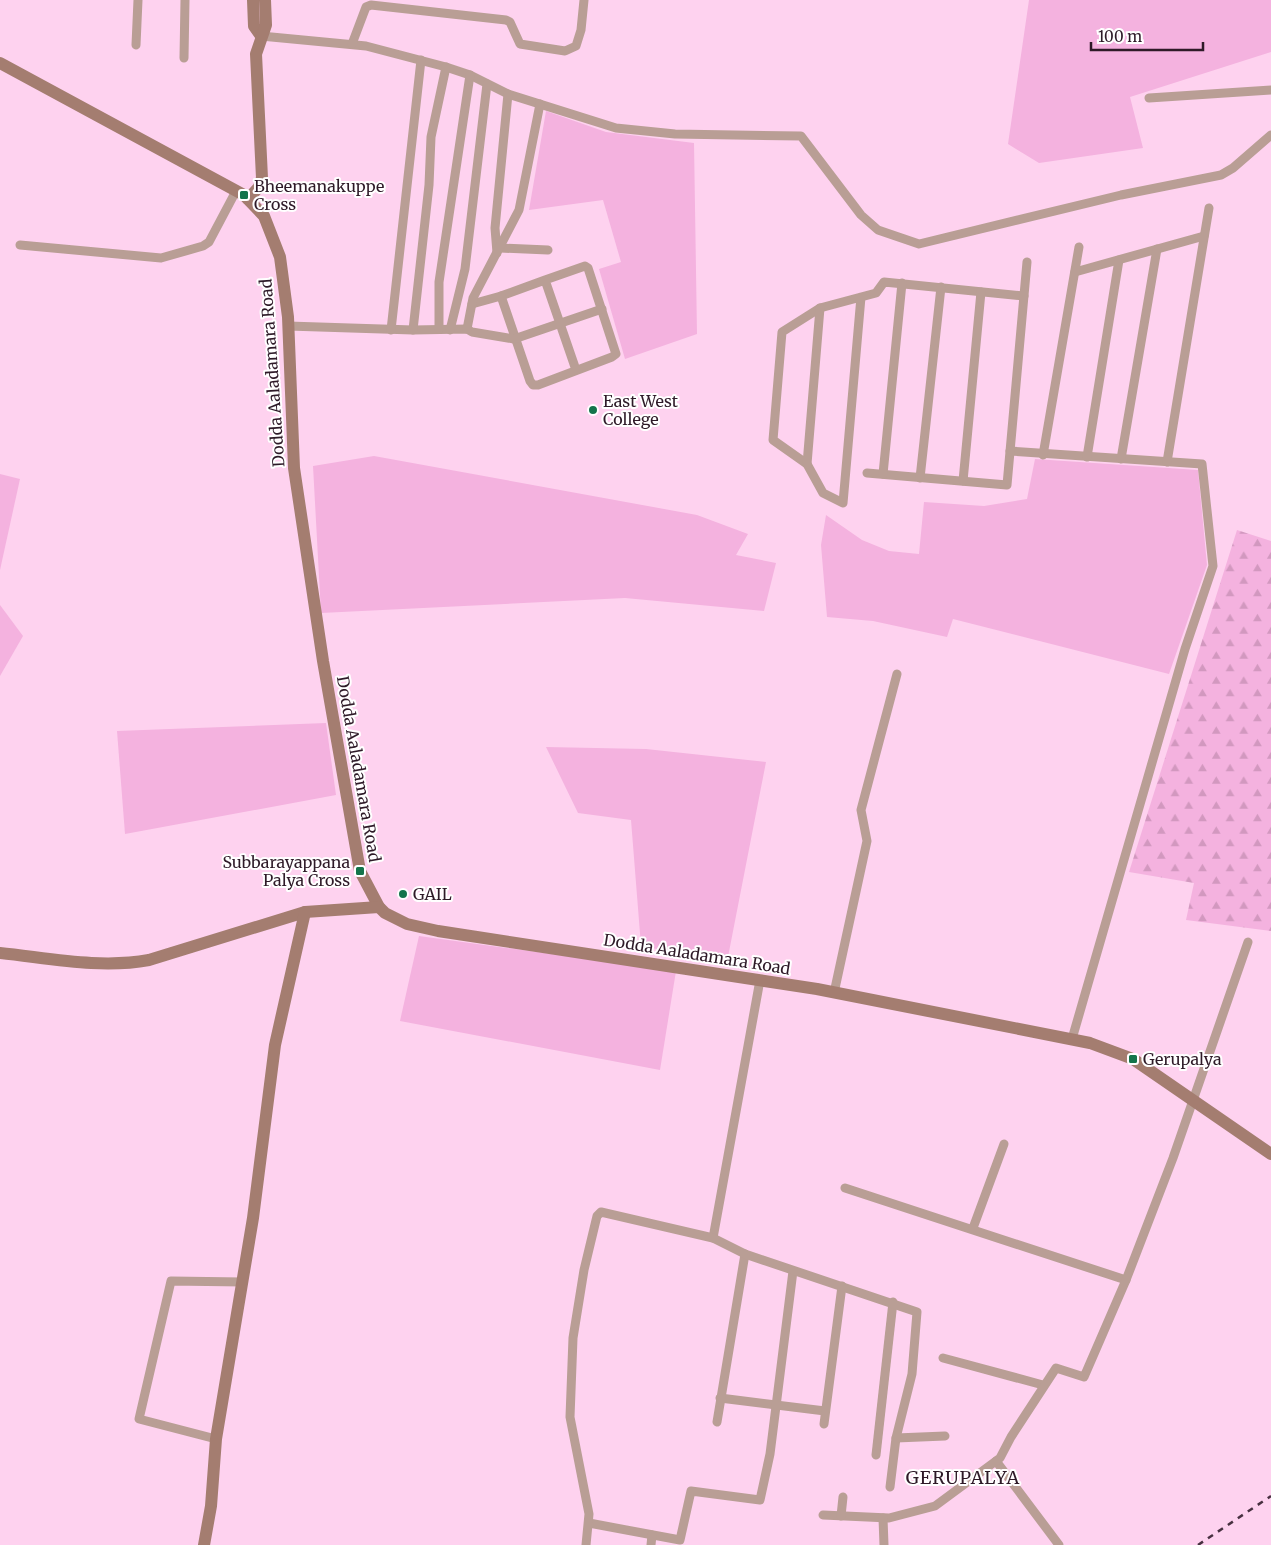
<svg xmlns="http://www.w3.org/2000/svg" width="1271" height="1545" font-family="Merriweather,serif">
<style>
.grass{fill:#f4b2df}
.forest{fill:url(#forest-firs)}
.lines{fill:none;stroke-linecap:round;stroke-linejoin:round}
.street{stroke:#b99e95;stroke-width:9}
.secondary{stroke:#a47d70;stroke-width:12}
.rail{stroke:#473040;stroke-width:2.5;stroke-dasharray:6 6;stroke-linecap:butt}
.poi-dot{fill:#13744b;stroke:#fff;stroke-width:2}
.labels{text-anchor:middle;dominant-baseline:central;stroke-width:4;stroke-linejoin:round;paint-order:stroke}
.poi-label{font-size:16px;fill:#2e1a28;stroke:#fff;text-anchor:start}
.street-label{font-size:16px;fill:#2e1a28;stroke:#fff}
.neighbourhood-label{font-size:18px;letter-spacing:1px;fill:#2e1a28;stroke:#fff}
</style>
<defs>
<pattern id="forest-firs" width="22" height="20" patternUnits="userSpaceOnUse" patternTransform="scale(1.25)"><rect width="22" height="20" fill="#f4b2df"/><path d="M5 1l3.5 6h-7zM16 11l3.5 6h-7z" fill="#d298bf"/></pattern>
</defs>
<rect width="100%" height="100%" fill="#fed2ef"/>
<!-- grass -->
<g class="grass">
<polygon points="1029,0 1271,0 1271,52 1130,97 1143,148 1039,163 1008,144"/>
<polygon points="546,111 606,132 694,143 697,334 625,359 599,269 621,262 603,200 529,210"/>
<polygon points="374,456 697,515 748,534 736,555 776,563 764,611 625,598 321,613 313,466"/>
<polygon points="1035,459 1198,470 1207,565 1169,674 953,619 947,637 873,621 827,617 821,545 826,515 862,540 889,551 919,554 924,502 984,506 1027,499"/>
<polygon points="0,474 20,479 0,570"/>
<polygon points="0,605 23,636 0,676"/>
<polygon points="326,723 336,795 125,834 117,731"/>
<polygon points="546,747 646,749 766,762 727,962 641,946 631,820 578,813"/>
<polygon points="419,936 676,971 660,1070 400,1021"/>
</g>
<!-- forest -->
<polygon class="forest" points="1237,530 1271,541 1271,931 1186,920 1194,883 1129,872"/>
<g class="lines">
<!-- street -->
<g class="street">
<polyline points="261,36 366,46 446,67 470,75 508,94 616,128 675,134 801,136 861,215 878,230 919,244 1121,195 1221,175 1233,168 1271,135"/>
<polyline points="352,44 366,7 371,5 506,20 510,22 520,44 565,51 576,46 581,30 584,0"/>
<polyline points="136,45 138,0"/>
<polyline points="184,58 185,0"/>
<polyline points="1149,98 1271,90"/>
<polyline points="20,245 161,258 203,246 209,242 236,191"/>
<polyline points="500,248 548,250"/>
<polyline points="497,253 495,228 508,94"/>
<polyline points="1075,272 1204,236"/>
<polyline points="545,280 501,296 530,381 533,385 538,385 612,357 616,354 588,268 585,266 545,280 576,370"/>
<polyline points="861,297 843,503 823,493 807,464 773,440 782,332 820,308 876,293 884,282 1024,296"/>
<polyline points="472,304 501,296"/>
<polyline points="288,326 413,330 467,329 472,332 514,339 602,309"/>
<polyline points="439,329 439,282 470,75"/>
<polyline points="467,329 473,298 519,210 540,104"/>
<polyline points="391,330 421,60"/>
<polyline points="413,330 429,185 431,137 446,67"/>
<polyline points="450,330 465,269 487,84"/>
<polyline points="1010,451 1202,464 1213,566 1185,649 1072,1039"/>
<polyline points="1043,455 1079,247"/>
<polyline points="1087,457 1119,260"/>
<polyline points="1121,459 1157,249"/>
<polyline points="1167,462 1209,208"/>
<polyline points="807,464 820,308"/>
<polyline points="867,473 1007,485 1027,262"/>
<polyline points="883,474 902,283"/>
<polyline points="920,478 941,287"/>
<polyline points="963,481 981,292"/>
<polyline points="834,993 867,841 861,810 897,674"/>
<polyline points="845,1188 1126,1280"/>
<polyline points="973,1228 1004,1144"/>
<polyline points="713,1238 760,980"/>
<polyline points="943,1358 1043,1385"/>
<polyline points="720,1398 825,1411"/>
<polyline points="717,1422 745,1254"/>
<polyline points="824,1424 842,1286"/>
<polyline points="896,1438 945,1436"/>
<polyline points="216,1439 139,1419 171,1281 243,1282"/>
<polyline points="876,1455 893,1302"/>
<polyline points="996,1461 1059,1545"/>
<polyline points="823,1515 889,1518 935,1506 1000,1458 1011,1437 1056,1368 1084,1377 1126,1280 1173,1158 1248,942"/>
<polyline points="841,1516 843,1497"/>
<polyline points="883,1518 884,1545"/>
<polyline points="589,1523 680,1540 691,1491 760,1500 770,1454 793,1271"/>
<polyline points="586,1545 589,1514 570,1417 573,1338 584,1270 597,1216 601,1212 713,1238 745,1254 917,1312 912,1374 896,1438 890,1487"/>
<polyline points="651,1545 652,1535"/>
</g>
<!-- secondary -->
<g class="secondary">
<polyline points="253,0 254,26 261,36"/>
<polyline points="0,63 244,195 264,216 280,257 288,317 294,468 323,661 360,871 379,907 385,913 407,924 438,931 817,989 1090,1043 1133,1059 1271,1154"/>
<polyline points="248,199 259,187 262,178 256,54 266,25 265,0"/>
<path d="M0,953C49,958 100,969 149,960L305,912L379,907"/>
<polyline points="204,1545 211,1506 216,1439 253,1218 275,1045 305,912"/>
</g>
<!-- rail -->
<polyline class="rail" points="1198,1545 1271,1496"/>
</g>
<!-- markers -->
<g class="poi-dot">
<rect x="239" y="190" width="10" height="10" rx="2.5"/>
<circle cx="593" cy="410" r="5"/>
<rect x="355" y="866" width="10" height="10" rx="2.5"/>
<circle cx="403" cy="894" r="5"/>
<rect x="1128" y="1054" width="10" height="10" rx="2.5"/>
</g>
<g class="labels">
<!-- poi labels -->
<g class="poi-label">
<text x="254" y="186">Bheemanakuppe<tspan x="254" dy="18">Cross</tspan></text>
<text x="603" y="401">East West<tspan x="603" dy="18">College</tspan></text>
<text x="350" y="862" text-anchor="end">Subbarayappana<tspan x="350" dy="18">Palya Cross</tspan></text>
<text x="413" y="894">GAIL</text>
<text x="1143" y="1059">Gerupalya</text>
</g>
<!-- street labels -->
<g class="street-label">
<text transform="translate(272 373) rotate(-94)">Dodda Aaladamara Road</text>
<text transform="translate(359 769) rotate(80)">Dodda Aaladamara Road</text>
<text transform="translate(697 954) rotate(9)">Dodda Aaladamara Road</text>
</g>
<!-- neighbourhood labels -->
<g class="neighbourhood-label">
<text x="963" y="1477">GERUPALYA</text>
</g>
</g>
<!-- scale -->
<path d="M1091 42v8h112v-8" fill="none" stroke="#2e1a28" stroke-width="2.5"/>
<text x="1098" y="42" font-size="15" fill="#2e1a28" stroke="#ffffff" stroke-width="4" paint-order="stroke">100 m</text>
</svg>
